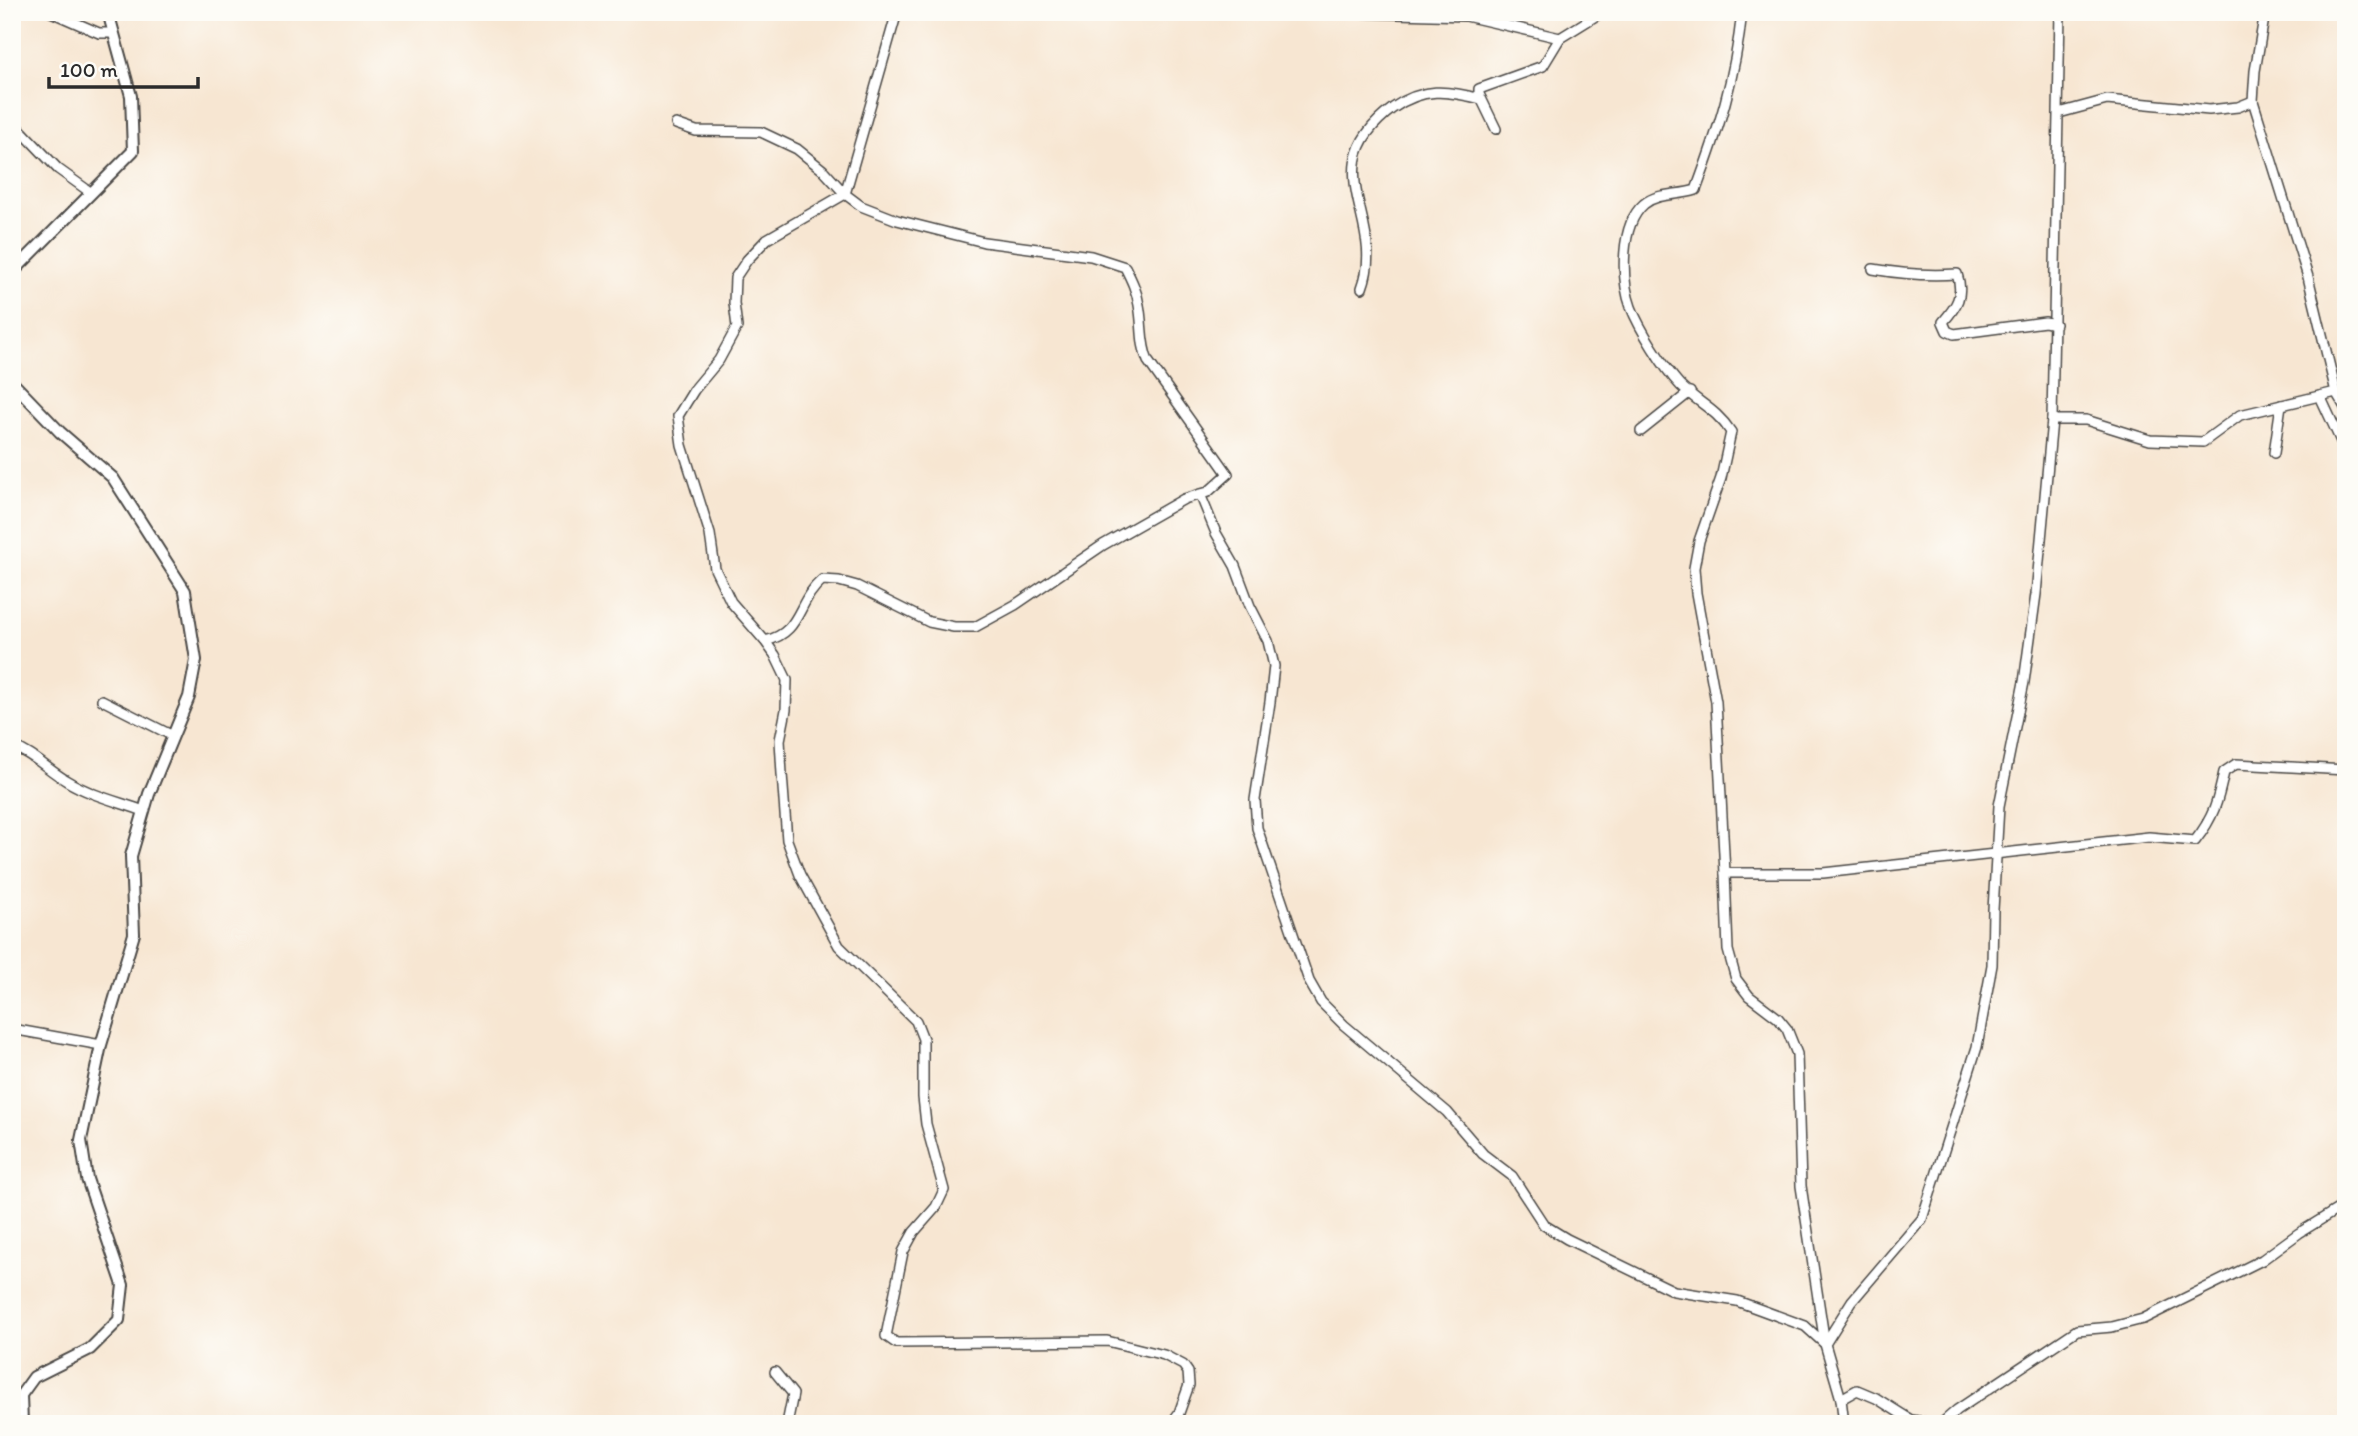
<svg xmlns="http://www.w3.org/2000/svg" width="2358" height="1436" font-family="Itim,sans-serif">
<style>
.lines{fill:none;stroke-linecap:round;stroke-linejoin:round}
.minor-casing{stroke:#4a4744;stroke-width:12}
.tertiary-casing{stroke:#4a4744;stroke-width:14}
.minor{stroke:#fff;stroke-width:9}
.tertiary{stroke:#fff;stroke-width:10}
</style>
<rect width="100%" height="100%" fill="#fdfcf7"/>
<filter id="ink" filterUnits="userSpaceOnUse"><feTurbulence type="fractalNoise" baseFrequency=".0143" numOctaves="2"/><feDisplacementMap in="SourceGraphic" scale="14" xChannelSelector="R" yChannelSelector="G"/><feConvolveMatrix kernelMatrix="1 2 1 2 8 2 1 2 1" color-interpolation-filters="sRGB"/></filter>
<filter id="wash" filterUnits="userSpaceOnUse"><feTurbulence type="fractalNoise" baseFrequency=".00686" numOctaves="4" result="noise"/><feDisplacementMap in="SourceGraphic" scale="28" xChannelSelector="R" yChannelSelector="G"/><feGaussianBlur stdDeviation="1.57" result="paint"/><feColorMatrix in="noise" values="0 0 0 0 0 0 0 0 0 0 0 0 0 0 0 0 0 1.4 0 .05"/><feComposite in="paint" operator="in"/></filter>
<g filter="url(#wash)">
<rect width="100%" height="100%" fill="#f7e6d2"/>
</g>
<g filter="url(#ink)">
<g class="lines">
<defs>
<g id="minor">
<polyline points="51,12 99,33 113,33"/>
<polyline points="1328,12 1466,16 1560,38"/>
<path d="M1742,12C1735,79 1719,128 1696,190C1678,196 1659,192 1644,204C1620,225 1621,279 1631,307C1639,328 1664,368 1680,385C1698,403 1716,409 1731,432L1721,478L1699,541L1694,568L1696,593L1716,702L1725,873H1823L2149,837L2195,841C2214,817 2218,801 2224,772L2236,764L2346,770"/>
<polyline points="2265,12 2255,71 2253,101 2308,277 2336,392"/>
<polyline points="2059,113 2107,100 2209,110 2238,107 2253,101"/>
<polyline points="12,121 58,169 90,192"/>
<polyline points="676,124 696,131 761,132 797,149 823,170 845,194 767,239 747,260 735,278 734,303 737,327 719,360 694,390 678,416 682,445 710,534 715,569 731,602 765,641 775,655 787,680 786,710 780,740 782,774 787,840 800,875 839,946 916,1021 923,1039 923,1097 926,1124 944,1190 936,1207 914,1232 903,1252 886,1336 896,1343 1107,1341 1164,1355 1183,1365 1188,1372 1189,1385 1179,1413 1171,1424"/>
<polyline points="1496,129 1479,94 1479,89 1543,66 1560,38 1602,12"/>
<path d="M1873,269C1901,274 1928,276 1957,274C1964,295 1957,306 1943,322L1947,331L1954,334L2045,322L2055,324"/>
<path d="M1362,288C1388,220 1312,168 1393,108C1423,87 1447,90 1481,99"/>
<polyline points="2320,396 2346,452"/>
<polyline points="2052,420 2086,420 2150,440 2203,442 2240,415 2336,392 2346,409"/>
<polyline points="1641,431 1690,392"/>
<polyline points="2274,453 2281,405"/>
<polyline points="1200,494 1216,533 1235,566 1250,606 1268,641 1274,666 1270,702 1255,800 1257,828 1309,981 1321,1002 1344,1025 1447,1112 1483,1154 1512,1176 1544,1225 1567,1239 1674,1291 1737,1301 1805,1326 1825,1344 1801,1186 1797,1054 1787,1029 1778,1018 1749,996 1736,979 1728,950 1725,873"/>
<path d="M765,641C802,633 796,602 822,580L839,581L857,586L929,622L954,627H975L1015,605L1103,545L1184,499L1208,492L1228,474L1148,361C1140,343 1143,324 1139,305C1137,291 1131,279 1125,267L1091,256L984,242L897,220L861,206L845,194L897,12"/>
<polyline points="102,700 173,736"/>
<path d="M12,746C34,754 48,770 67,781C90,795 119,802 144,811"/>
<polyline points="12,1029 101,1045"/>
<polyline points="775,1372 793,1394 787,1424"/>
<polyline points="1841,1399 1857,1390 1876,1398 1911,1420 1938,1424"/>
<polyline points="1844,1424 1841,1399 1825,1344 1852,1301 1922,1219 1977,1047 1992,965 1993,910 1999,806 2024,682 2036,594 2052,420 2060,12"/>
<polyline points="1941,1424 1957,1410 2077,1330 2112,1327 2143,1319 2262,1260 2299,1233 2346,1204"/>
</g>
<g id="tertiary">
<polyline points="12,273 133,151 131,96 108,12"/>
<polyline points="12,382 60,432 113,478 185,591 196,660 189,697 149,794 131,856 134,934 101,1045 81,1140 87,1179 123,1285 119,1320 90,1349 34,1377 21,1395 22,1424"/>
</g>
</defs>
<!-- minor casing -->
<use href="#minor" class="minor-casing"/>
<!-- tertiary casing -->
<use href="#tertiary" class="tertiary-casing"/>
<!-- minor -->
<use href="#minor" class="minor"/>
<!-- tertiary -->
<use href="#tertiary" class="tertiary"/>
</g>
</g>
<!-- margin -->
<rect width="2358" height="1436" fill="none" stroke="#fdfcf7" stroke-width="42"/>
<!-- scale -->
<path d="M49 77v10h149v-10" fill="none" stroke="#2b2b2b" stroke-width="3.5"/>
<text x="60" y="77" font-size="21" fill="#2b2b2b" stroke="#fdfcf7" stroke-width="5" paint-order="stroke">100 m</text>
</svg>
